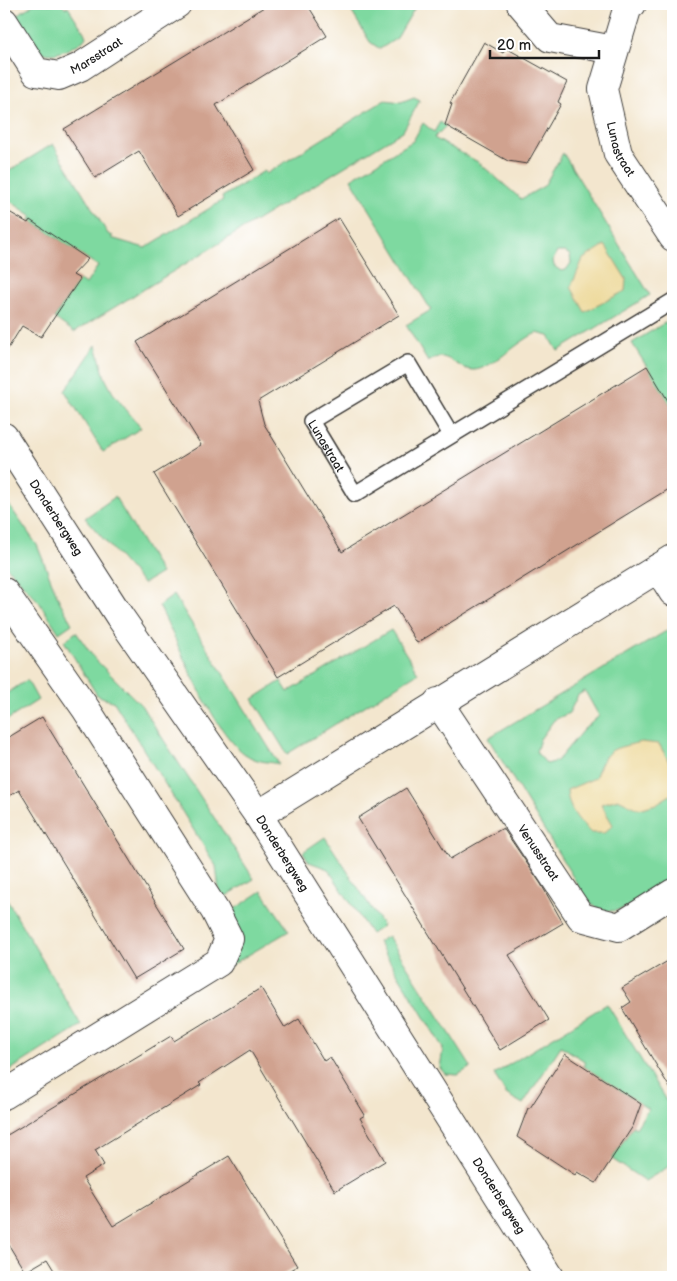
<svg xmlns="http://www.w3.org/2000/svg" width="677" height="1281" font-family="'Balsamiq Sans',sans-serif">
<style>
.green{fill:#7ed9a0;stroke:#4d7a5e;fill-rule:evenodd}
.sand{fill:#eeda9e;stroke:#857b5d}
.building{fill:#d0a28f}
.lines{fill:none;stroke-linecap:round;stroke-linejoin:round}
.lane-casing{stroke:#3c3a37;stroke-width:18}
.street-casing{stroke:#3c3a37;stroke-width:30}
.lane{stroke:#fff;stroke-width:15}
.street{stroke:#fff;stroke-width:28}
.labels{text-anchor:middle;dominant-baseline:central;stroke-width:4;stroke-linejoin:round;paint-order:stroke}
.street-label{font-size:12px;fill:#1c1c1c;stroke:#fff}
</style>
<rect width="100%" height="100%" fill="#fff"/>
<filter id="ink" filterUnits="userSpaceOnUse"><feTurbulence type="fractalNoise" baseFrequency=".02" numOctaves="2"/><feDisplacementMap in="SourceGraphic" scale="10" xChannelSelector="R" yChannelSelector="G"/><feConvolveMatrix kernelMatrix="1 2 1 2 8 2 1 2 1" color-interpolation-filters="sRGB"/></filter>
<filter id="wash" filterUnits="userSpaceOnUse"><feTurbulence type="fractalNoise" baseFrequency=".0096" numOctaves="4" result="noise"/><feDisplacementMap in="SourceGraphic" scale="20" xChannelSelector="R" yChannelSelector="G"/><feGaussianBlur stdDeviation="1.12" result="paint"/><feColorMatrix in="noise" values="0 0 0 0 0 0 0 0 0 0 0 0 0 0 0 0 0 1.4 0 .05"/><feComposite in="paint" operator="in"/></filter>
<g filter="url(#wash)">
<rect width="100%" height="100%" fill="#f3e6ce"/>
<!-- green -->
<g class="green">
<path d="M34,4H62L65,8L68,7L84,32L86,37L83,41C42,66 36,53 15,16Z"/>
<polygon points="347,4 417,4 397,38 380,49 370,42"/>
<polygon points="414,97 420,100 403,131 74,332 54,318 79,280 86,284 98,266 30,220 32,216 4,197 4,174 53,144 108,234 113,236 111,238 145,248 223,200 222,197 264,171 266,174 385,100 401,102"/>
<path d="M440,122L446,126L434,138L478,162L521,199L544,186L563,153L650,295L558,351L549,336L537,333C519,340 492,369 474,370C455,370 447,347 428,362L406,325L431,310L351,179L413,141L423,123L434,132ZM557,252H565L570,255L571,263L566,270L561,271L554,266L553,260Z"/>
<polygon points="666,322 673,334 673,409 632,343"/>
<polygon points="96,345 105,378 113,393 141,428 103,452 65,391"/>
<polygon points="115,497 161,573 143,584 85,518"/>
<polygon points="4,498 37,545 59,600 72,624 59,633 39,602 4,564"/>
<path d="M174,595L279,764C270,762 260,762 252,758C215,742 179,643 159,606Z"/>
<path d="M673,627V769L659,744L604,757L595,778L600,804L618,799L672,794L673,791V880C647,895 614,928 587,900L488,738ZM585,691L599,716L583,730L557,761L547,764L536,752L540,739L554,720L569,713L578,695Z"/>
<polygon points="391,630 418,673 287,754 253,699 281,681 288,692"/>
<polygon points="76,632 94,658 141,705 254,879 223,898 219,891 216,866 114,702 97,695 64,641"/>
<polygon points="27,680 38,700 4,722 4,695"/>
<polygon points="325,837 383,926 371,934 328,869 309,862 303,852"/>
<path d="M262,891L289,931L226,968C237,947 242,933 230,912Z"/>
<polygon points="4,895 81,1025 4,1074"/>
<polygon points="388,936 471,1067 458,1075 445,1074 440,1068 443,1048 378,942"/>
<polygon points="607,1004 670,1107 673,1108 673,1164 645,1181 612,1159 633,1126 636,1128 648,1109 583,1066 586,1062 561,1046 523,1104 506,1094 494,1074"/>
</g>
<!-- sand -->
<g class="sand">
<polygon points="605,245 626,279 625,291 585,312 571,287 583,259"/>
<path d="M641,742L659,744L673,769L672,794L656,804L639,809L618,799L601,804L613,825L604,833H591C577,819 568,809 567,790L595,778C608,747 609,750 641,742Z"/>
</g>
<g id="blocks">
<!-- building -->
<g class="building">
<polygon points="269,4 307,4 327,36 216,105 254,170 178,216 139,151 95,178 64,129"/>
<polygon points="484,42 503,53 506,48 567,82 558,102 561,104 527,164 508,161 445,125 452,104 450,103"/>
<polygon points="4,209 28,223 30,220 88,259 73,275 80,279 41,337 22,326 4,355"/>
<polygon points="339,218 399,315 258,401 264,424 342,552 647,366 673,409 673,486 417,643 394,606 278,677 154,474 201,445 137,342"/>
<polygon points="42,717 184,949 134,979 19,790 4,799 4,740"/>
<polygon points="406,788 450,859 503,828 541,884 563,923 509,955 549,1020 500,1050 358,818"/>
<polygon points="673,958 673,1093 622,1008 631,1002 622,988"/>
<polygon points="261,988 285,1028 299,1019 324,1061 330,1057 365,1115 360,1118 385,1161 335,1191 250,1050 199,1083 201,1085 95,1150 104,1165 83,1178 113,1226 229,1156 297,1266 278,1277 58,1277 47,1259 25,1272 4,1237 4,1137 171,1036 174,1041"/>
<polygon points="565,1054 641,1104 633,1126 596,1183 577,1172 575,1175 517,1137 528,1108 530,1108"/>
</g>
</g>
</g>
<g filter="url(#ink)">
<use href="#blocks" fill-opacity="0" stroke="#3c3a37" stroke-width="1"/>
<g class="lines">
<defs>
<g id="lane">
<path id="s1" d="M451,435L408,363L311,421L355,494L673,301"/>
</g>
<g id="street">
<polyline points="521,4 550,38 614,50"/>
<path id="s2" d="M632,4L628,6L603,89L618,154L673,237"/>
<path id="s3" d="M4,22L36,72L59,76L80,67L177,4"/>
<path id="s4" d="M4,437L120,617L258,815L550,1277"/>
<polyline points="658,568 673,592"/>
<polyline points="4,592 86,709 215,911 229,939 219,962 4,1095"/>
<path id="s5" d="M438,702L581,917L619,927L673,893"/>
<polyline points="258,815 673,559"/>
</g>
</defs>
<!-- lane casing -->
<use href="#lane" class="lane-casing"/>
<!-- street casing -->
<use href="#street" class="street-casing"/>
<!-- lane -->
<use href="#lane" class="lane"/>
<!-- street -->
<use href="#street" class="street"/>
</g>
</g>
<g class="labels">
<!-- street labels -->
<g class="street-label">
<text stroke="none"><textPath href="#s3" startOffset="125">Marsstraat</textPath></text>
<text stroke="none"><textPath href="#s2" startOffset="154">Lunastraat</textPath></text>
<text stroke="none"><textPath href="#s1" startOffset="226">Lunastraat</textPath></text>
<text stroke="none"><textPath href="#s4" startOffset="96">Donderbergweg</textPath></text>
<text stroke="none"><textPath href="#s4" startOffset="501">Donderbergweg</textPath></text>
<text stroke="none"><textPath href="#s5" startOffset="181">Venusstraat</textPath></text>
<text stroke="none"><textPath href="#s4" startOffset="906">Donderbergweg</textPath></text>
</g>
</g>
<!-- margin -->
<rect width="677" height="1281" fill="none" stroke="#fff" stroke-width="20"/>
<!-- scale -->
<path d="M490 50v8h109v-8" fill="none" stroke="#1c1c1c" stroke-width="2.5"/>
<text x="497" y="50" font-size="15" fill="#1c1c1c" stroke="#ffffff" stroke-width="4" paint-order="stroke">20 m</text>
</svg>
